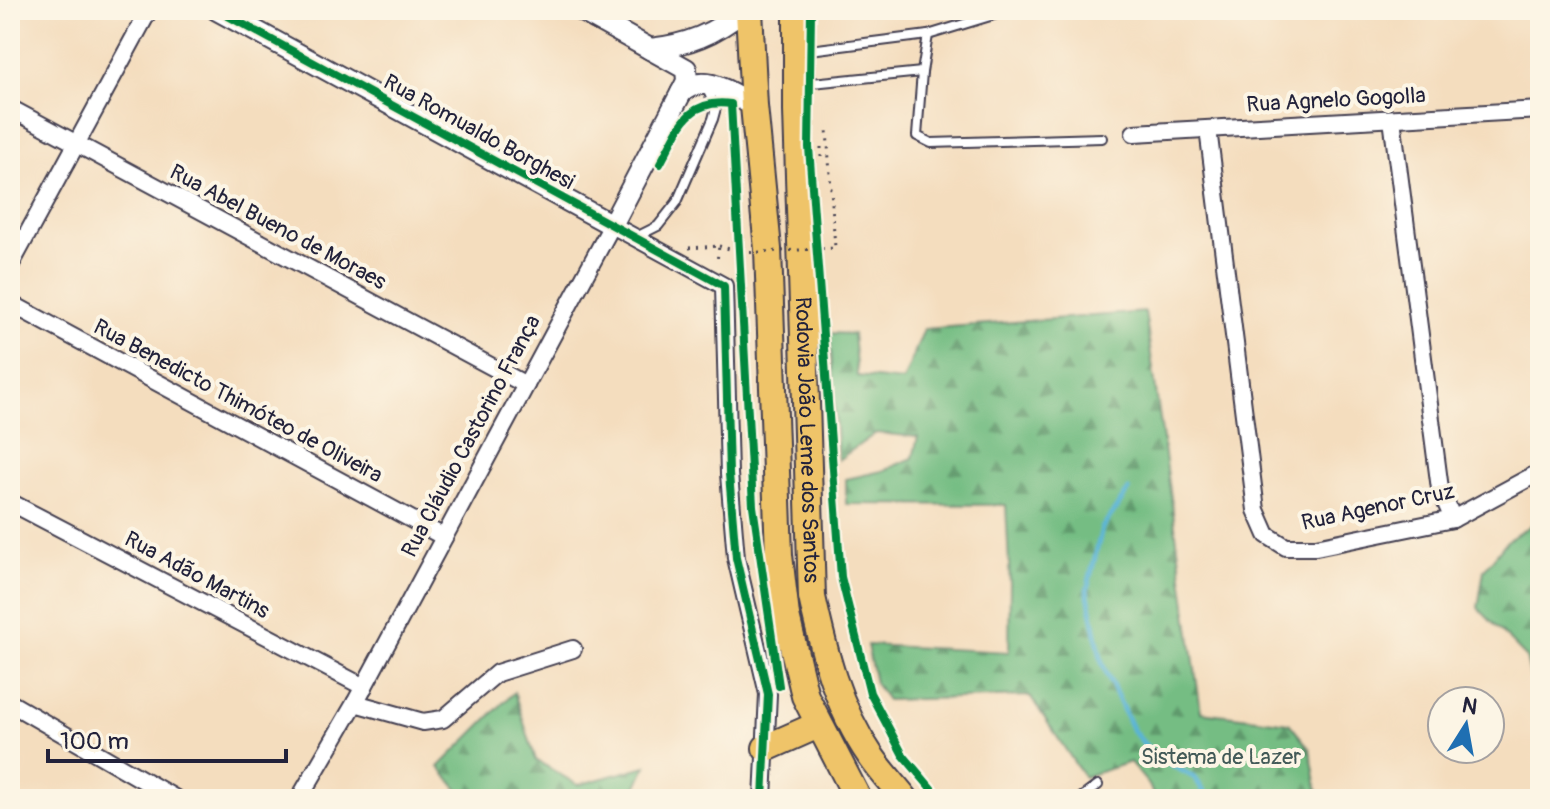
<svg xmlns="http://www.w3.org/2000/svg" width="1550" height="809" font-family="Pangolin,sans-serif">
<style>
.forest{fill:url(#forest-firs);stroke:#4b705f;stroke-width:2}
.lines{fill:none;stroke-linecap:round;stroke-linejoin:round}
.stream{stroke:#59b4d7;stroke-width:5}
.service-casing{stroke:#423e4f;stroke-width:12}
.minor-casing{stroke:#423e4f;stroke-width:20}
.tertiary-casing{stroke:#423e4f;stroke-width:24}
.primary-casing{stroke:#423e4f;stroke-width:30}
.path{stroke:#423e4f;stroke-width:3;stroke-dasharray:2 6;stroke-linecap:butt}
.service{stroke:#fff;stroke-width:8}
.minor{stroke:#fff;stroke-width:16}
.tertiary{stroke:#fff;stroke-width:20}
.primary{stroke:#efc469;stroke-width:26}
.path-bridge{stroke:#423e4f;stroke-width:3;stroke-dasharray:2 6;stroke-linecap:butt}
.cycleway-casing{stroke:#fcf5e5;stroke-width:13}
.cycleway{stroke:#00873e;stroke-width:8}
.labels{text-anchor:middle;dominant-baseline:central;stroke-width:8;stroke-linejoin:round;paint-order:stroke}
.street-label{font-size:22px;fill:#22223b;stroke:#fcf5e5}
.park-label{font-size:22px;fill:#435a58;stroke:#fcf5e5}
</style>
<defs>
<pattern id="forest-firs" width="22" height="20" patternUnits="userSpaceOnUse" patternTransform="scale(2)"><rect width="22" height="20" fill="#74bd83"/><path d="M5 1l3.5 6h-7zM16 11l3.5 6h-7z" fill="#5f996c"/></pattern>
</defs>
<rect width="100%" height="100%" fill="#fcf5e5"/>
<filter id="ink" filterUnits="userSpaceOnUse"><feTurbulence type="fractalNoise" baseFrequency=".0125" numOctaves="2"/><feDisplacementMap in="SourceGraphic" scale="16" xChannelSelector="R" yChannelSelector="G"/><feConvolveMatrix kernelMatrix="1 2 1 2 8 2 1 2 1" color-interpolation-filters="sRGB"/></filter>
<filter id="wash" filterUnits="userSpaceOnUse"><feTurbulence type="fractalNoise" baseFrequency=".006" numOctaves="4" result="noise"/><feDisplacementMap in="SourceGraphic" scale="32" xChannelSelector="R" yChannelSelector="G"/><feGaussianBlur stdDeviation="1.8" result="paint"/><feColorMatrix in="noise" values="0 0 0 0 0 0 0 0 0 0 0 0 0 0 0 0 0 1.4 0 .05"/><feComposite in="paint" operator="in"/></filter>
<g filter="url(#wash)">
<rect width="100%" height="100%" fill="#f4ddbe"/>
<!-- forest -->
<g class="forest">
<polygon points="1145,312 1201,712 1289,723 1310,749 1319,799 1155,799 1149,785 1130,762 1084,777 1030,696 887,700 875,683 867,645 1009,652 1010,584 1006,505 846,504 846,479 882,471 913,458 918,437 876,433 838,460 830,333 853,334 857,376 903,381 924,329"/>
<polygon points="1540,519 1540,719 1526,657 1478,608 1484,570 1507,541"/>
<polygon points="514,692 536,760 578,785 646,766 631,799 466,799 439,767"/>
</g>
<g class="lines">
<!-- stream -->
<polyline class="stream" points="1129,490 1102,528 1087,590 1102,663 1133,731 1154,755 1195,778 1209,799"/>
</g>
</g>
<g filter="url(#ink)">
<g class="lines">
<defs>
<g id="service">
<polyline points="802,51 928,35 1010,10"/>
<polyline points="922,72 928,35"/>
<polyline points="802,84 922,72 917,136 931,143 1102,138"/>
<polyline points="636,237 658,226 677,202 713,119 716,108 707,89"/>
<polyline points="1079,799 1098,785"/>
</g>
<g id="minor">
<polyline points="10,108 526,385"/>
<polyline points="1392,119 1440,489 1453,519"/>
<polyline points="1208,129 1256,510 1267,535 1286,547 1316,547 1453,519 1540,472"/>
<polyline points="1134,133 1540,110"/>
<polyline points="10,266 149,10"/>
<polyline points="10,303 444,537"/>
<polyline points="10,502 364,687"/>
<polyline points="10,703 176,799"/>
<polyline points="355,703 423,722 443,719 497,673 573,649"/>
<polyline points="299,799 355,703 612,225 724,286 729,474 736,558 768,694 763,799"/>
</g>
<g id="tertiary">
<path d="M217,10L612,225L681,93C704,71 732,94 754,106"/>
<polyline points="580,10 686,69 687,81 681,93"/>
<path d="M650,49C687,45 715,34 744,10"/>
</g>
<g id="primary">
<polyline points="749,10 754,106 768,249 779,555 786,616 805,696 858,799"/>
<path id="s1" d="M797,10V111L812,597C824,652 837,707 870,755C880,770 893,784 905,799"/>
<polyline points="766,748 818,725"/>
</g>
</defs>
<!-- service casing -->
<use href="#service" class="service-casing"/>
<!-- minor casing -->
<use href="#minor" class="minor-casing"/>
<!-- tertiary casing -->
<use href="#tertiary" class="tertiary-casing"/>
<!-- primary casing -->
<use href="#primary" class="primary-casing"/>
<!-- path -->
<g class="path">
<polyline points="821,147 821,160"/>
<polyline points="689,248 719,246 717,261"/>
</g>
<!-- service -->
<use href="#service" class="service"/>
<!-- minor -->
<use href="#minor" class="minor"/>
<!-- tertiary -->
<use href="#tertiary" class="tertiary"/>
<!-- primary -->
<use href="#primary" class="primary"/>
<!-- path-bridge -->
<polyline class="path-bridge" points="719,246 743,253 835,248 827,130"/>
<defs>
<g id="cycleway">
<polyline points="217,10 724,286 729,474 736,558 768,694 763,799"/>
<polyline points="811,10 809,147 841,577 870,693 903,755 940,799"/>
<path d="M660,164C679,130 686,98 731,104L753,506L779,686"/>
</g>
</defs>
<!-- cycleway casing -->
<use href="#cycleway" class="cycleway-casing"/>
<!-- cycleway -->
<use href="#cycleway" class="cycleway"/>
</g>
</g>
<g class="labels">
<!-- street labels -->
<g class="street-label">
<text transform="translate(1336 100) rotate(-3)">Rua Agnelo Gogolla</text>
<text transform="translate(479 132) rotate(29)">Rua Romualdo Borghesi</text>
<text transform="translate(278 227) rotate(28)">Rua Abel Bueno de Moraes</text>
<text transform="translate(238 401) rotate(28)">Rua Benedicto Thimóteo de Oliveira</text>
<text transform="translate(471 436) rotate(-62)">Rua Cláudio Castorino França</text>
<text stroke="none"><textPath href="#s1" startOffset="430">Rodovia João Leme dos Santos</textPath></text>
<text transform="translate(1378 507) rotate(-12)">Rua Agenor Cruz</text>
<text transform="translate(197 575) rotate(28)">Rua Adão Martins</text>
</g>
<!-- park labels -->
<g class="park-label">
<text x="1221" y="757">Sistema de Lazer</text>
</g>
</g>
<!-- margin -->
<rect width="1550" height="809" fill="none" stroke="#fcf5e5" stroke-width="40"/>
<!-- north arrow -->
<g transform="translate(1466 725) rotate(11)"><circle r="38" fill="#fcf5e5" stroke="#a5a1a1" stroke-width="2"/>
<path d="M0-6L14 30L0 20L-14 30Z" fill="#1f6fb2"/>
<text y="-12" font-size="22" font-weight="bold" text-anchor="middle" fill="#22223b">N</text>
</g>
<!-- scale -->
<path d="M48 749v12h238v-12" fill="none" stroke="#22223b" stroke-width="4"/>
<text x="60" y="749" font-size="24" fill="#22223b" stroke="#fcf5e5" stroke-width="6" paint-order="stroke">100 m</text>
</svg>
